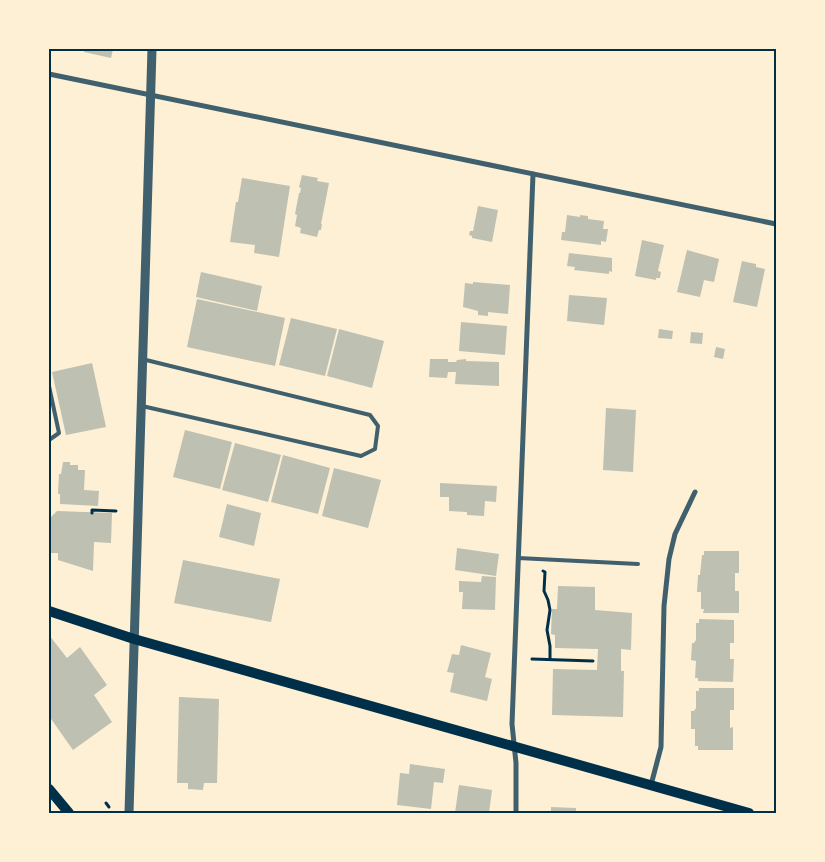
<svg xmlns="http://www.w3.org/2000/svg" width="825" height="862" font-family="'Fira Sans',sans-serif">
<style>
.building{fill:#bec0b2}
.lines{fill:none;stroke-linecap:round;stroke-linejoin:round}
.path{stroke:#003049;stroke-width:3}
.service{stroke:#3f606c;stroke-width:4}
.minor{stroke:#3f606c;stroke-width:5}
.tertiary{stroke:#3f606c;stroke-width:9}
.secondary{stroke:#003049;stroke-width:10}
.neatline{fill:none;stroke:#003049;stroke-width:2}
</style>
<rect width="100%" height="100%" fill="#fdf0d5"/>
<!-- building -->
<g class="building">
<polygon points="85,49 113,49 111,58 84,52"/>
<polygon points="302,175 318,178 317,181 329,183 321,224 322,224 321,230 319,230 317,237 300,233 301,228 295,226 297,215 295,214 299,193 300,193 301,188 299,187"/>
<polygon points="242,178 290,186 279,257 254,253 255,245 230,242 236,202 238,202"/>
<polygon points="478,206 498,210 492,242 472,238 472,236 469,235 470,231 473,231"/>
<polygon points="567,215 580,217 580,215 588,216 588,219 604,221 603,229 608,229 606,242 601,241 601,245 561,240 562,232 565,232"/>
<polygon points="642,240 664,245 658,271 661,272 660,278 656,278 656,280 635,276"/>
<polygon points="687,250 719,259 714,282 704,280 700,297 677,292"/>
<polygon points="569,253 612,258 612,272 609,271 609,274 574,270 575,267 567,266"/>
<polygon points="742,261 756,264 756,267 765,269 757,307 733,302"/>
<polygon points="201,272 262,286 257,311 196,297"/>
<polygon points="473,282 510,285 508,314 488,312 488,316 478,315 478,311 463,307 465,283 473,284"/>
<polygon points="569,295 607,298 604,325 567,321"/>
<polygon points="197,299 285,318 275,366 187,347"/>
<polygon points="291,318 337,329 325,376 279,365"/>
<polygon points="461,322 507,326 505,355 459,351"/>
<polygon points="339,329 384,341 372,388 327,376"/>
<polygon points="659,329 673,331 672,339 658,338"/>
<polygon points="691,332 703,333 702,344 690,343"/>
<polygon points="716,347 725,349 723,359 714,357"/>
<polygon points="430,359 448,359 448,362 456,362 457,360 466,359 466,361 499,362 499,386 455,384 456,372 448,372 447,378 429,377"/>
<polygon points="92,363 106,427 66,435 52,372"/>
<polygon points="606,408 636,410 633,472 603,470"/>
<polygon points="185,430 232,442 220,489 173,477"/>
<polygon points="235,443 281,455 268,502 222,490"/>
<polygon points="283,455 330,468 318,514 271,502"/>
<polygon points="63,462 70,462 70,465 78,465 78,470 85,470 84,490 99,491 98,506 60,504 60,494 58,494 59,474 61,474"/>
<polygon points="334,468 381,480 368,528 322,516"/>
<polygon points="440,483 497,486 496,502 485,501 484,516 467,515 467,512 449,511 449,497 440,497"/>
<polygon points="227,504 261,513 254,546 219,537"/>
<polygon points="57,511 112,513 111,543 94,542 93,571 58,560 58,553 49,553 49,519"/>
<polygon points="457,548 499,554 496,576 455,570"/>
<polygon points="704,551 739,551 739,573 735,573 735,591 739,591 739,613 703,613 704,609 701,609 701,592 697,592 698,575 700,575 702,555 704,555"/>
<polygon points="183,560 280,579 271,622 174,603"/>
<polygon points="482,576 496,577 495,610 462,609 463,592 459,592 459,581 481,582"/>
<polygon points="558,586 595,587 595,610 632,613 631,650 621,649 621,671 624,671 623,717 552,715 553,669 597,670 598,649 555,648 555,635 551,634 552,609 557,609"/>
<polygon points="699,619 734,620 734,643 730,643 730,659 734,659 733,682 698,681 698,678 695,678 696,661 691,660 692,643 694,643 696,640 696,623 699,623"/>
<polygon points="49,635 67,658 80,647 107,685 94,695 112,722 73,750 49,716"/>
<polygon points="461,645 491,653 485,677 492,679 487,701 450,692 454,673 447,672 452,654 459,655"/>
<polygon points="699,688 734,688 734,710 730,710 730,728 733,727 733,750 698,750 698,746 695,746 695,729 691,729 691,711 694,711 696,708 696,691 699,691"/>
<polygon points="179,697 219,699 217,783 204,783 203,790 188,789 188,783 177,783"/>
<polygon points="410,764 445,769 443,783 434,782 431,809 397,805 400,773 409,774"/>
<polygon points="459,785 492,790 489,813 455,813"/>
<polygon points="551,807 576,808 576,813 551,813"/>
</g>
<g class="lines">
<!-- path -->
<g class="path">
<polyline points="92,513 92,510 116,511"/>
<polyline points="543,571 545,572 544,591 548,600 550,610 547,630 550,646 550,659"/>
<polyline points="532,659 593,661"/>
<polyline points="106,803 109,807"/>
</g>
<!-- service -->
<g class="service">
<polyline points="142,406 361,456 375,449 378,426 370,415 142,359"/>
<polyline points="49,440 59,433 49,386"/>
<polyline points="518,558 638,564"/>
</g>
<!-- minor -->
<g class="minor">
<polyline points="49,74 776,224"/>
<polyline points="651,785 661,747 664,606 669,559 675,534 695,492"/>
<polyline points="516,813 516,763 512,724 533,174"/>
</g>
<!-- tertiary -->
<polyline class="tertiary" points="129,813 152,49"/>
<!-- secondary -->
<g class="secondary">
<polyline points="49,611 134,639 749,813"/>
<polyline points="49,789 69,813"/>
</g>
</g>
<!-- border -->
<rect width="825" height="862" fill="none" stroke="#fdf0d5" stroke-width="100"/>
<rect x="50" y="50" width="725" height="762" class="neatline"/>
</svg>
